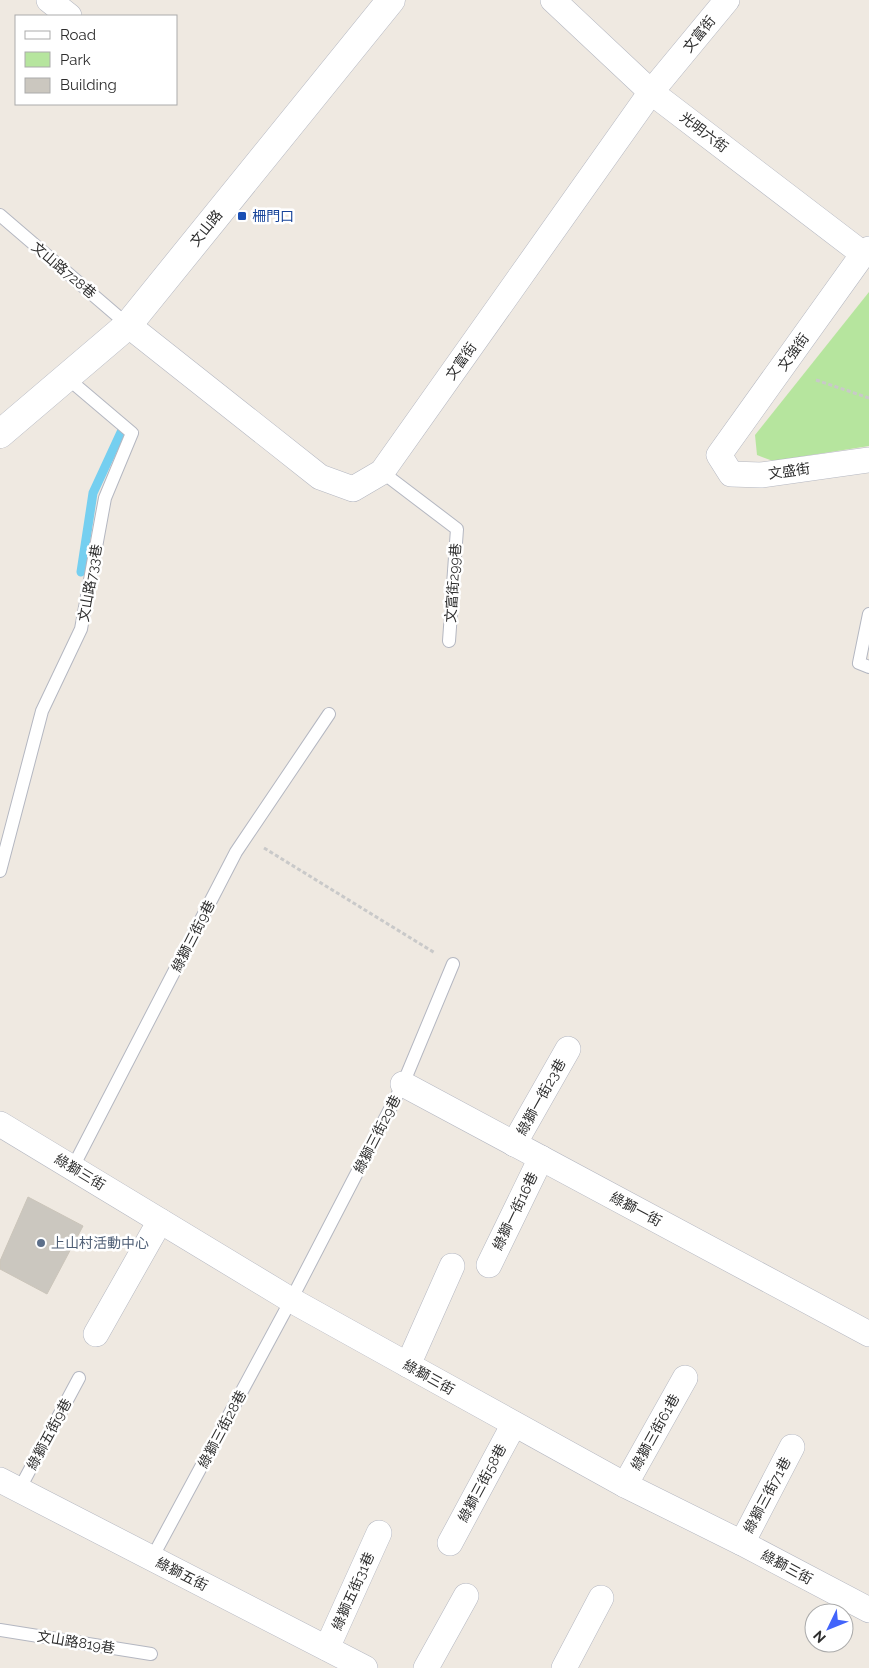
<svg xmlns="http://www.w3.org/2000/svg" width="869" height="1668" font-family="Raleway,'Noto Sans TC',sans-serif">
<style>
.green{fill:#b6e59e}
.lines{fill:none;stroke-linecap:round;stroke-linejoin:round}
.stream{stroke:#75cff0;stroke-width:9}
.building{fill:#cbc7bf;stroke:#cbc5ba}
.service-casing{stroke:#b4b7c1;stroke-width:14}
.minor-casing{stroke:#b4b7c1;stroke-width:26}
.secondary-casing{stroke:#b4b7c1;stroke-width:29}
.path{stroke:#c9c9c9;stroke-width:3;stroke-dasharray:4 2.5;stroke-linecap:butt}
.service{stroke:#fff;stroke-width:12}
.minor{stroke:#fff;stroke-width:25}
.secondary{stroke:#fff;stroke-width:28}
.transit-dot{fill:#1a4fb4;stroke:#fff;stroke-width:2}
.service-dot{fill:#5c6f8a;stroke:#fff;stroke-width:2}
.labels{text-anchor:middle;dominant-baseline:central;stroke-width:5;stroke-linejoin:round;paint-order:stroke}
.street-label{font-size:14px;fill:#2e2e2e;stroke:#fff}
.transit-label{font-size:14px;fill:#164399;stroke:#fff;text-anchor:start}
.service-label{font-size:14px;fill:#4e5e75;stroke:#fff;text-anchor:start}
</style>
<rect width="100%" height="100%" fill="#efe9e1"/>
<!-- green -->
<polygon class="green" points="869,292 869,446 773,461 757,455 755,435"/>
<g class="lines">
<!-- stream -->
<polyline class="stream" points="81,572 93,493 123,428"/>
</g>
<!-- building -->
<polygon class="building" points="28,1197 83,1226 47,1294 0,1269 0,1261"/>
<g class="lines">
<defs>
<g id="service">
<polyline points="0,215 128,325"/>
<polyline points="382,472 457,529 449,641"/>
<polyline points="869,614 859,663 869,667"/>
<polyline points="0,871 42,711 81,629 105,498 132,433 66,377"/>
<polyline points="73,1167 236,852 329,714"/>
<polyline points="19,1490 79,1378"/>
<polyline points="152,1558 291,1300 403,1084 453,964"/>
<polyline points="0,1630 151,1654"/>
</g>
<g id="minor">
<polyline points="49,0 69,16"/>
<polyline points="553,0 651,92 863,254"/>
<polyline points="869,249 863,254 719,455 731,474 761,475 869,460"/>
<polyline points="128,325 320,477 353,489 382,472 651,92 727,0"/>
<polyline points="403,1084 869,1334"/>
<polyline points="0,1124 291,1300 408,1365 625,1485 742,1543 869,1610"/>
<polyline points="514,1144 568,1049"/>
<polyline points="489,1265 541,1158"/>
<polyline points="96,1334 160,1221"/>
<polyline points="408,1365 452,1266"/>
<polyline points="0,1480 365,1668"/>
<polyline points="625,1485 685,1378"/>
<polyline points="450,1543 514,1424"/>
<polyline points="742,1543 792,1447"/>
<polyline points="327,1648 379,1533"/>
<polyline points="426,1668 466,1596"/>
<polyline points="564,1668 601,1598"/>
</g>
<polyline id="secondary" points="0,434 128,325 391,0"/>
</defs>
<!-- service casing -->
<use href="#service" class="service-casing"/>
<!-- minor casing -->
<use href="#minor" class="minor-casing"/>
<!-- secondary casing -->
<use href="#secondary" class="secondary-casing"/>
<!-- path -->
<g class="path">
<polyline points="816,380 869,398"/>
<polyline points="264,848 435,953"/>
</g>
<!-- service -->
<use href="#service" class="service"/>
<!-- minor -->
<use href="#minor" class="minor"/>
<!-- secondary -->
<use href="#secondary" class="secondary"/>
</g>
<!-- markers -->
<rect class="transit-dot" x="237" y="211" width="10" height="10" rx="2.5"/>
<circle class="service-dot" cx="41" cy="1243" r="5"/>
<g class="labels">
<!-- street labels -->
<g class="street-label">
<text transform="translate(699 34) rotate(-51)">文富街</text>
<text transform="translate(704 132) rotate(37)">光明六街</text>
<text transform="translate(206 228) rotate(-51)">文山路</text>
<text transform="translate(64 270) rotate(40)">文山路728巷</text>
<text transform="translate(793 352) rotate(-54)">文強街</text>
<text transform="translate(461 361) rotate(-55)">文富街</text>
<text transform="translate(789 471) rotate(-8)">文盛街</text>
<text transform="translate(90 583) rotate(-80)">文山路733巷</text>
<text transform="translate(453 583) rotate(-86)">文富街299巷</text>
<text transform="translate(193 936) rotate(-63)">綠獅三街9巷</text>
<text transform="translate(541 1097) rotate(-61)">綠獅一街23巷</text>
<text transform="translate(377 1134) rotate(-63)">綠獅三街29巷</text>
<text transform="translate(80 1172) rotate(31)">綠獅三街</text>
<text transform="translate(636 1209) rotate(28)">綠獅一街</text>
<text transform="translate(515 1211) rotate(-64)">綠獅一街16巷</text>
<text transform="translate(429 1377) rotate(29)">綠獅三街</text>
<text transform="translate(222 1429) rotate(-62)">綠獅三街28巷</text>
<text transform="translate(655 1432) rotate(-61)">綠獅三街61巷</text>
<text transform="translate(49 1434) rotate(-62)">綠獅五街9巷</text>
<text transform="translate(482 1483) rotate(-62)">綠獅三街58巷</text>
<text transform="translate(767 1495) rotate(-62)">綠獅三街71巷</text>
<text transform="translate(787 1567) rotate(28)">綠獅三街</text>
<text transform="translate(182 1574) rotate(27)">綠獅五街</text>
<text transform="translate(353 1591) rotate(-66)">綠獅五街31巷</text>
<text transform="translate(76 1642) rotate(9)">文山路819巷</text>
</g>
<!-- transit labels -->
<g class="transit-label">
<text x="252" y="216">柵門口</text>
</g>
<!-- service labels -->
<g class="service-label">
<text x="51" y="1243">上山村活動中心</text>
</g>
</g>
<!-- legend -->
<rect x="15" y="15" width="162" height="90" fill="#ffffff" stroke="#ababab"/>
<rect x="25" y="31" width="25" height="8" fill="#ffffff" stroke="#ababab"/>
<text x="60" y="40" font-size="15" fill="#2e2e2e">Road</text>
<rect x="25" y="52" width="25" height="15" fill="#b6e59e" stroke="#ababab"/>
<text x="60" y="65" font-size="15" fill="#2e2e2e">Park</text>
<rect x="25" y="78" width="25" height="15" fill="#cbc7bf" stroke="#ababab"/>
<text x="60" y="90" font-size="15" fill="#2e2e2e">Building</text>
<!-- north arrow -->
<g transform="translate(829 1628) rotate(227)"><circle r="24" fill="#ffffff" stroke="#ababab"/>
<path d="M0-4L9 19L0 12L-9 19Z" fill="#4264fb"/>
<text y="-8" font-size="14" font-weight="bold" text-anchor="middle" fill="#2e2e2e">N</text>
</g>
</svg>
